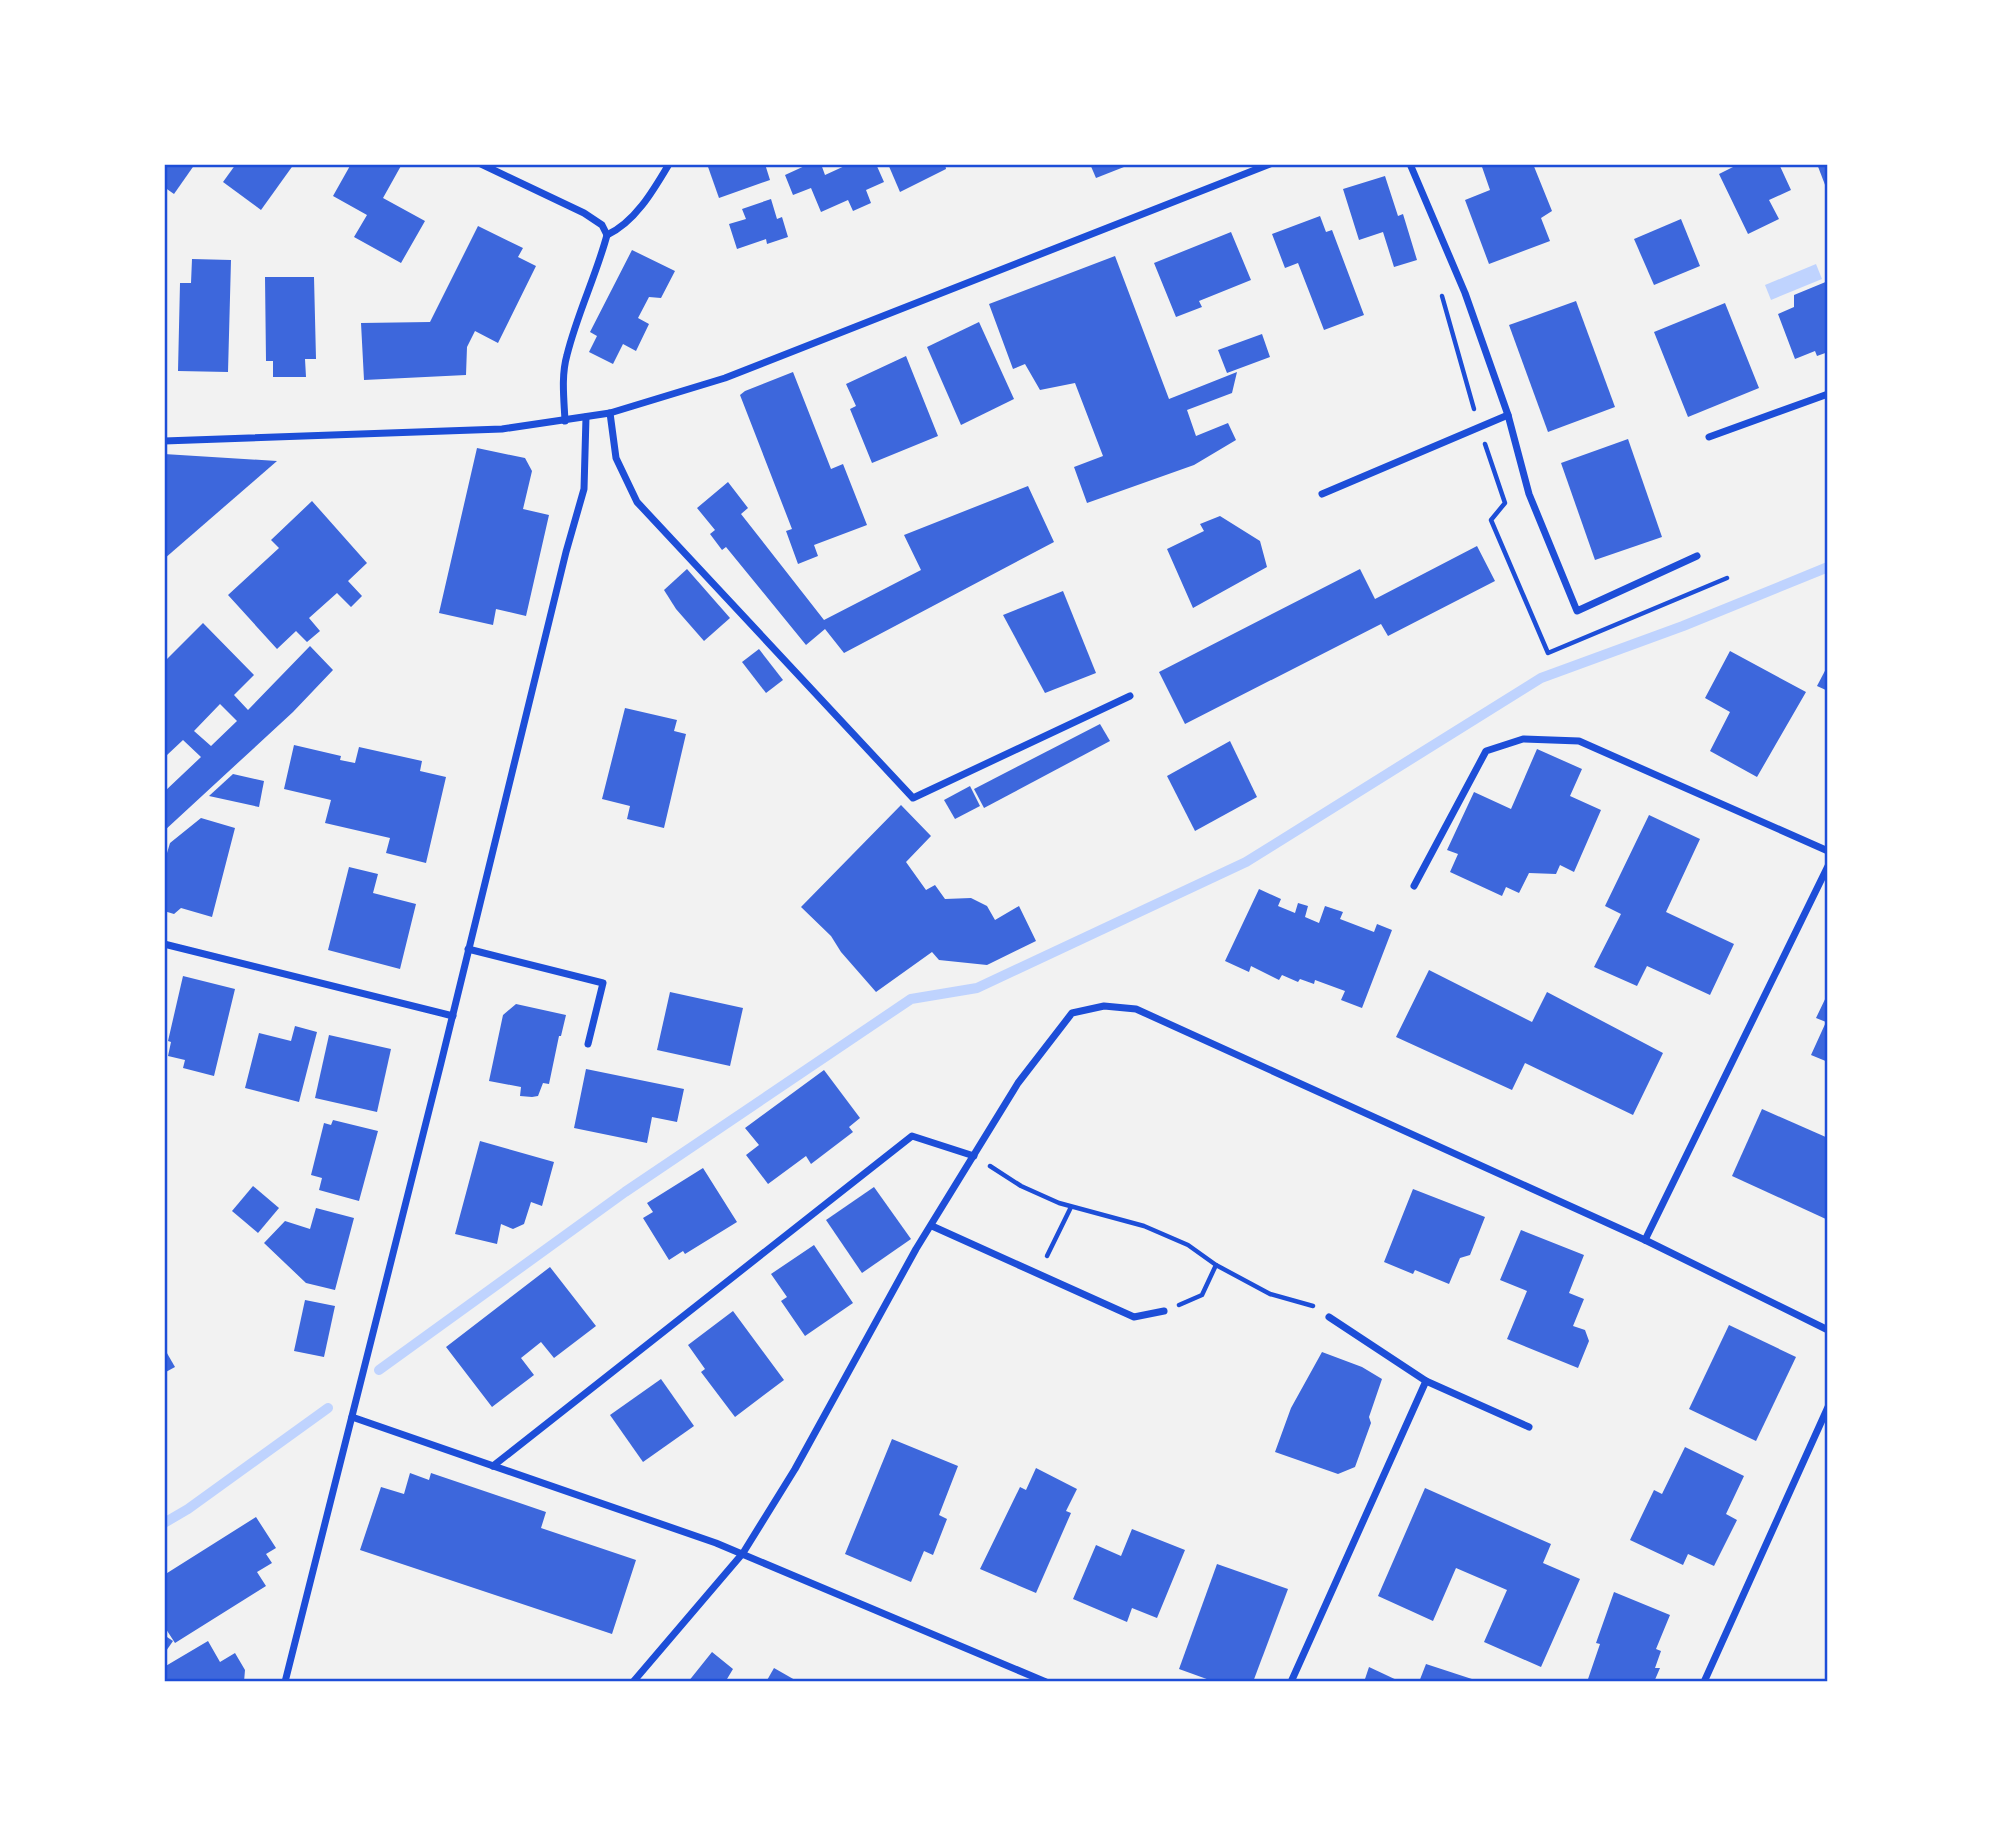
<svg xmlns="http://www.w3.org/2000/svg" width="1992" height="1846" font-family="'Alegreya Sans',sans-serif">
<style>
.water{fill:#bfd3fe}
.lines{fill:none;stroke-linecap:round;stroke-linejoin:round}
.stream{stroke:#bfd3fe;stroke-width:10}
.building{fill:#3d67dc;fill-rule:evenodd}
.path{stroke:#1d4ed8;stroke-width:4.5}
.minor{stroke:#1d4ed8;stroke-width:7}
.neatline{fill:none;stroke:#1d4ed8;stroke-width:2.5}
</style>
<rect width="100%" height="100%" fill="#f2f2f2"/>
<!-- water -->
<polygon class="water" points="1816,264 1822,279 1771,300 1765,285"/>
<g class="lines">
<!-- stream -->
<g class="stream">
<polyline points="379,1370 625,1192 911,999 977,988 1246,862 1541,678 1683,626 1828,567"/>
<polyline points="164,1523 188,1509 328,1408"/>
</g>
</g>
<!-- building -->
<g class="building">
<polygon points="164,164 195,164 174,194 164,187"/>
<polygon points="236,164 294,164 261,210 223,182"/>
<polygon points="351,164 402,164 383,198 425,221 401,263 354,237 367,215 333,196"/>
<polygon points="707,164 765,164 770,180 719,198"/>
<polygon points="809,164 821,164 825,175 849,164 876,164 884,182 866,190 871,203 853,211 848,200 821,212 811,188 793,195 785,175"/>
<polygon points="888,164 945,164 946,169 900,192"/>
<polygon points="1090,164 1129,164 1129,165 1096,178"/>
<polygon points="1481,164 1533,164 1552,211 1541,218 1550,241 1489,264 1465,200 1490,190"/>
<polygon points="1739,164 1779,164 1791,190 1769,200 1779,219 1748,234 1719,174"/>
<polygon points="1817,164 1828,164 1828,190 1827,190"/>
<polygon points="1385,176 1398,216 1403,214 1417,260 1394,267 1383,232 1359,240 1343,189"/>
<polygon points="771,199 777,219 782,217 788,237 767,244 766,239 737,249 729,224 746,219 742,209"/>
<polygon points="1320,216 1326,232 1332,230 1364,315 1324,330 1298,263 1285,268 1272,234"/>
<polygon points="1681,219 1700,266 1654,285 1634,239"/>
<polygon points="478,226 523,248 518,257 536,266 498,343 475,331 467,347 466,375 364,380 361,323 430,322"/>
<polygon points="1231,232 1251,280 1199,301 1202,307 1176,317 1154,263"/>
<polygon points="632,250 675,271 661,298 649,297 638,318 649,324 636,351 623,344 613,364 589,352 597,336 590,332"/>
<polygon points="1115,256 1169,399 1237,372 1232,393 1187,410 1196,436 1228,423 1236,440 1194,465 1087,503 1074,467 1103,456 1075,383 1040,390 1025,364 1013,369 989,304"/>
<polygon points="192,259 231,260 228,372 178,371 180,283 191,283"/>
<polygon points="265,277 314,277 316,359 305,359 306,377 273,377 273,361 266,361"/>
<polygon points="1828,281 1828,352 1817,356 1815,351 1795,359 1778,314 1794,307 1794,295"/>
<polygon points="1576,301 1615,407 1548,432 1509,325"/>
<polygon points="1725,303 1759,388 1688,417 1654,332"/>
<polygon points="979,322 1014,399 961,425 927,347"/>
<polygon points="1262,334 1270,357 1227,373 1218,350"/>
<polygon points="906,356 938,436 872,463 850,409 856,406 846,384"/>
<polygon points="793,372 831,469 843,464 867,525 814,545 818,556 798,564 786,531 792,529 740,395 745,391"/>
<polygon points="1628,439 1662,537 1595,560 1561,463"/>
<polygon points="477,448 525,458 532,471 523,509 549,515 526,616 496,609 493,625 439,613"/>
<polygon points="164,454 277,461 164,559"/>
<polygon points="728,482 748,508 741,514 824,620 921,570 904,535 1028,486 1054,542 844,653 825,629 806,645 726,547 722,550 710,534 715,530 697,508"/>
<polygon points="312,501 367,563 348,581 362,596 351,607 337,593 309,618 320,631 307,642 296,631 277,649 228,595 279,548 271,540"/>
<polygon points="1220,516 1260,541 1267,567 1193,608 1167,549 1204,531 1200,524"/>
<polygon points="1477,546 1495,581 1388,636 1381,624 1185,724 1159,672 1360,569 1375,599"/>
<polygon points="687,569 730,618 704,641 676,609 664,590"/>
<polygon points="1063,591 1096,673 1045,693 1003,615"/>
<path d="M203,623L254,675L234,695L248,710L310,646L333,670L293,712L164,831V792L201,757L183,740L166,756L164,754V662ZM220,704L237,721L211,746L194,731Z"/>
<polygon points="759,649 783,680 766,693 742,662"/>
<polygon points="1730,651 1806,692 1757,777 1710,751 1730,712 1705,698"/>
<polygon points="1828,665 1828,691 1817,686"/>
<polygon points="625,708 677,720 674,731 686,734 664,828 627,819 630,806 602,799"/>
<polygon points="1100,724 1110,741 984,808 974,789"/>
<polygon points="1230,741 1257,797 1195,831 1167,776"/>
<polygon points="294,745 341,756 340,760 355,763 359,747 422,761 420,771 446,777 426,863 386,853 390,838 325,823 331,800 284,789"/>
<polygon points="1537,749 1582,769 1570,796 1601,810 1574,872 1560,865 1556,874 1529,873 1519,893 1506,887 1502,896 1450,872 1458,854 1447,850 1474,792 1511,809"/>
<polygon points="233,774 264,781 259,807 209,796"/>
<polygon points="970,786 980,806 955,819 944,800"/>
<polygon points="901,805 931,836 906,862 926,890 935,885 945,899 971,898 987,906 995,920 1019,906 1036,941 987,965 939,960 932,952 876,992 841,952 831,936 801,907"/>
<polygon points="1649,815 1700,839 1666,912 1734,944 1710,995 1647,966 1637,986 1594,967 1621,914 1605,906"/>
<polygon points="201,818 235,828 212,917 181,908 174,914 164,911 164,863 170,843"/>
<polygon points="349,867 378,874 373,893 416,904 400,969 328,950"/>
<polygon points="1259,889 1281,899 1278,906 1295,913 1298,903 1308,906 1305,917 1319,923 1325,906 1343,912 1340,919 1374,932 1377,924 1392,930 1362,1008 1341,1000 1345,991 1315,980 1314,984 1300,979 1298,982 1282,975 1279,980 1251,966 1249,972 1225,961"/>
<polygon points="1429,970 1532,1022 1547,992 1663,1053 1633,1115 1525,1063 1512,1090 1396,1037"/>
<polygon points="183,976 235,989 214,1076 183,1068 185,1060 168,1056 171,1042 168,1041"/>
<polygon points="670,992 743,1008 730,1066 657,1050"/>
<polygon points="1828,993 1828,1062 1811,1055 1826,1022 1816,1018"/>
<polygon points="516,1004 566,1015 561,1036 559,1036 549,1084 543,1083 538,1096 532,1097 520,1096 521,1087 489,1081 503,1015"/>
<polygon points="295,1026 317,1032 299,1102 245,1088 259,1033 291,1041"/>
<polygon points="329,1035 391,1049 377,1112 315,1098"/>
<polygon points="586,1069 684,1089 677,1122 652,1117 647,1143 574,1128"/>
<polygon points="824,1070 860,1118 849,1127 853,1132 811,1164 806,1156 768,1184 746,1155 759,1145 745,1128"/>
<polygon points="1762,1109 1828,1138 1828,1220 1732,1176"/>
<polygon points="333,1120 378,1131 359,1201 319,1190 322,1178 311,1175 324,1123 331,1125"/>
<polygon points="480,1141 554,1162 542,1206 531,1202 524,1224 513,1229 501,1224 497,1244 455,1234"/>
<polygon points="703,1168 737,1222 685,1254 683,1251 669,1260 643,1218 653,1212 647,1203"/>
<polygon points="253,1186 279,1208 258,1233 232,1211"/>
<polygon points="874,1187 911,1239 862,1273 826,1220"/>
<polygon points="1413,1189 1485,1217 1470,1255 1460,1258 1449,1284 1415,1270 1413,1274 1384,1262"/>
<polygon points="316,1208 354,1218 335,1290 306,1283 264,1243 285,1221 310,1229"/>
<polygon points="1521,1230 1584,1255 1569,1293 1584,1299 1573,1326 1585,1330 1589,1341 1578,1368 1507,1339 1527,1291 1500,1280"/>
<polygon points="814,1245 853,1303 805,1336 781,1301 787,1297 771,1274"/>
<polygon points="550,1267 596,1326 554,1358 541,1342 521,1358 534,1375 492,1407 446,1347"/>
<polygon points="305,1300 335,1306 324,1357 294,1351"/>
<polygon points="733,1311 784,1380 735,1417 701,1372 705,1369 688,1345"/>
<polygon points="1729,1325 1796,1357 1756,1441 1689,1409"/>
<polygon points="164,1348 175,1367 164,1373"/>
<polygon points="1322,1352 1362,1367 1382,1379 1369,1417 1371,1423 1355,1467 1338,1474 1275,1452 1291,1408"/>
<polygon points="661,1379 694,1426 643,1462 610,1415"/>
<polygon points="892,1439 958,1466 939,1515 947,1519 933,1555 924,1551 911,1582 845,1554"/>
<polygon points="1685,1447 1744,1476 1726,1514 1737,1520 1714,1566 1688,1554 1683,1565 1630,1540 1654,1490 1662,1494"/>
<polygon points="1036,1468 1077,1489 1066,1511 1071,1513 1036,1593 980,1569 1020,1487 1026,1490"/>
<polygon points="410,1473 429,1480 431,1473 546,1512 541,1528 636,1560 612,1634 360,1550 381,1487 404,1494"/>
<polygon points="1425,1488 1551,1544 1543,1563 1580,1579 1541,1667 1484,1642 1507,1590 1456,1568 1433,1621 1378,1596"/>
<polygon points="256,1517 276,1548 266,1554 272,1563 257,1572 266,1586 175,1643 164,1626 164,1575"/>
<polygon points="1132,1529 1185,1550 1157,1618 1132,1608 1127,1622 1073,1599 1096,1545 1121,1556"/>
<polygon points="1217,1564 1288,1589 1253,1682 1215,1682 1179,1669"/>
<polygon points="1614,1592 1670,1615 1656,1649 1661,1651 1655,1668 1660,1668 1654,1682 1587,1682 1600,1644 1596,1643"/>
<polygon points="164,1635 173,1641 164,1654"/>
<polygon points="208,1641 220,1662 235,1653 245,1670 244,1682 164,1682 164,1667"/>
<polygon points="712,1652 733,1669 727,1679 730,1682 688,1682"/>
<polygon points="1426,1664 1478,1681 1478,1682 1419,1682"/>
<polygon points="1369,1667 1401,1682 1364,1682"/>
<polygon points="774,1668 795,1680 795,1682 766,1682"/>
</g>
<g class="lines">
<!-- path -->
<g class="path">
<polyline points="1442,296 1474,409"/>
<polyline points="1485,444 1505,503 1491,520 1548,653 1727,578"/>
<polyline points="990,1166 1021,1186 1059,1203 1144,1226 1188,1245 1216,1265 1270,1294 1313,1306"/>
<polyline points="1047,1256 1071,1207"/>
<polyline points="1179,1305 1202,1295 1216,1265"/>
</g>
<!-- minor -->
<g class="minor">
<polyline points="481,164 584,213 602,225 607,235"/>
<polyline points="1410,164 1465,293 1508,415 1529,494 1577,611 1697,556"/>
<path d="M607,235C635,222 653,191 669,164"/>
<polyline points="610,413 616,458 637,502 913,798 1130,696"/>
<path d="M565,421C564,399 561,376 567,355C577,314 596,276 607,235"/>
<polyline points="1709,437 1828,394"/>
<polyline points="164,441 502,429 610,413 725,378 1270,164"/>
<polyline points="1322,494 1508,415"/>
<polyline points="1414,886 1486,751 1523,739 1579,741 1828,851"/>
<polyline points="164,944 453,1016"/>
<polyline points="468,949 603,983 588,1044"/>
<polyline points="932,1226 1134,1317 1164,1311"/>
<polyline points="1645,1240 1828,866"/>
<polyline points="1329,1317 1426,1381 1529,1427"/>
<polyline points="352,1417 716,1543 1046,1682"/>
<polyline points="493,1466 912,1136 974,1156"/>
<polyline points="285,1682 441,1063 566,552 584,489 586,417"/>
<polyline points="633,1682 743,1553 795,1469 916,1249 1018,1083 1072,1013 1104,1006 1136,1009 1645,1240 1828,1330"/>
<polyline points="1291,1682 1426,1381"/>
<polyline points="1704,1682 1828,1407"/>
</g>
</g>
<!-- border -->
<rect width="1992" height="1846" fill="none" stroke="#ffffff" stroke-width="332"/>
<rect x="166" y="166" width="1660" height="1514" class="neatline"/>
</svg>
